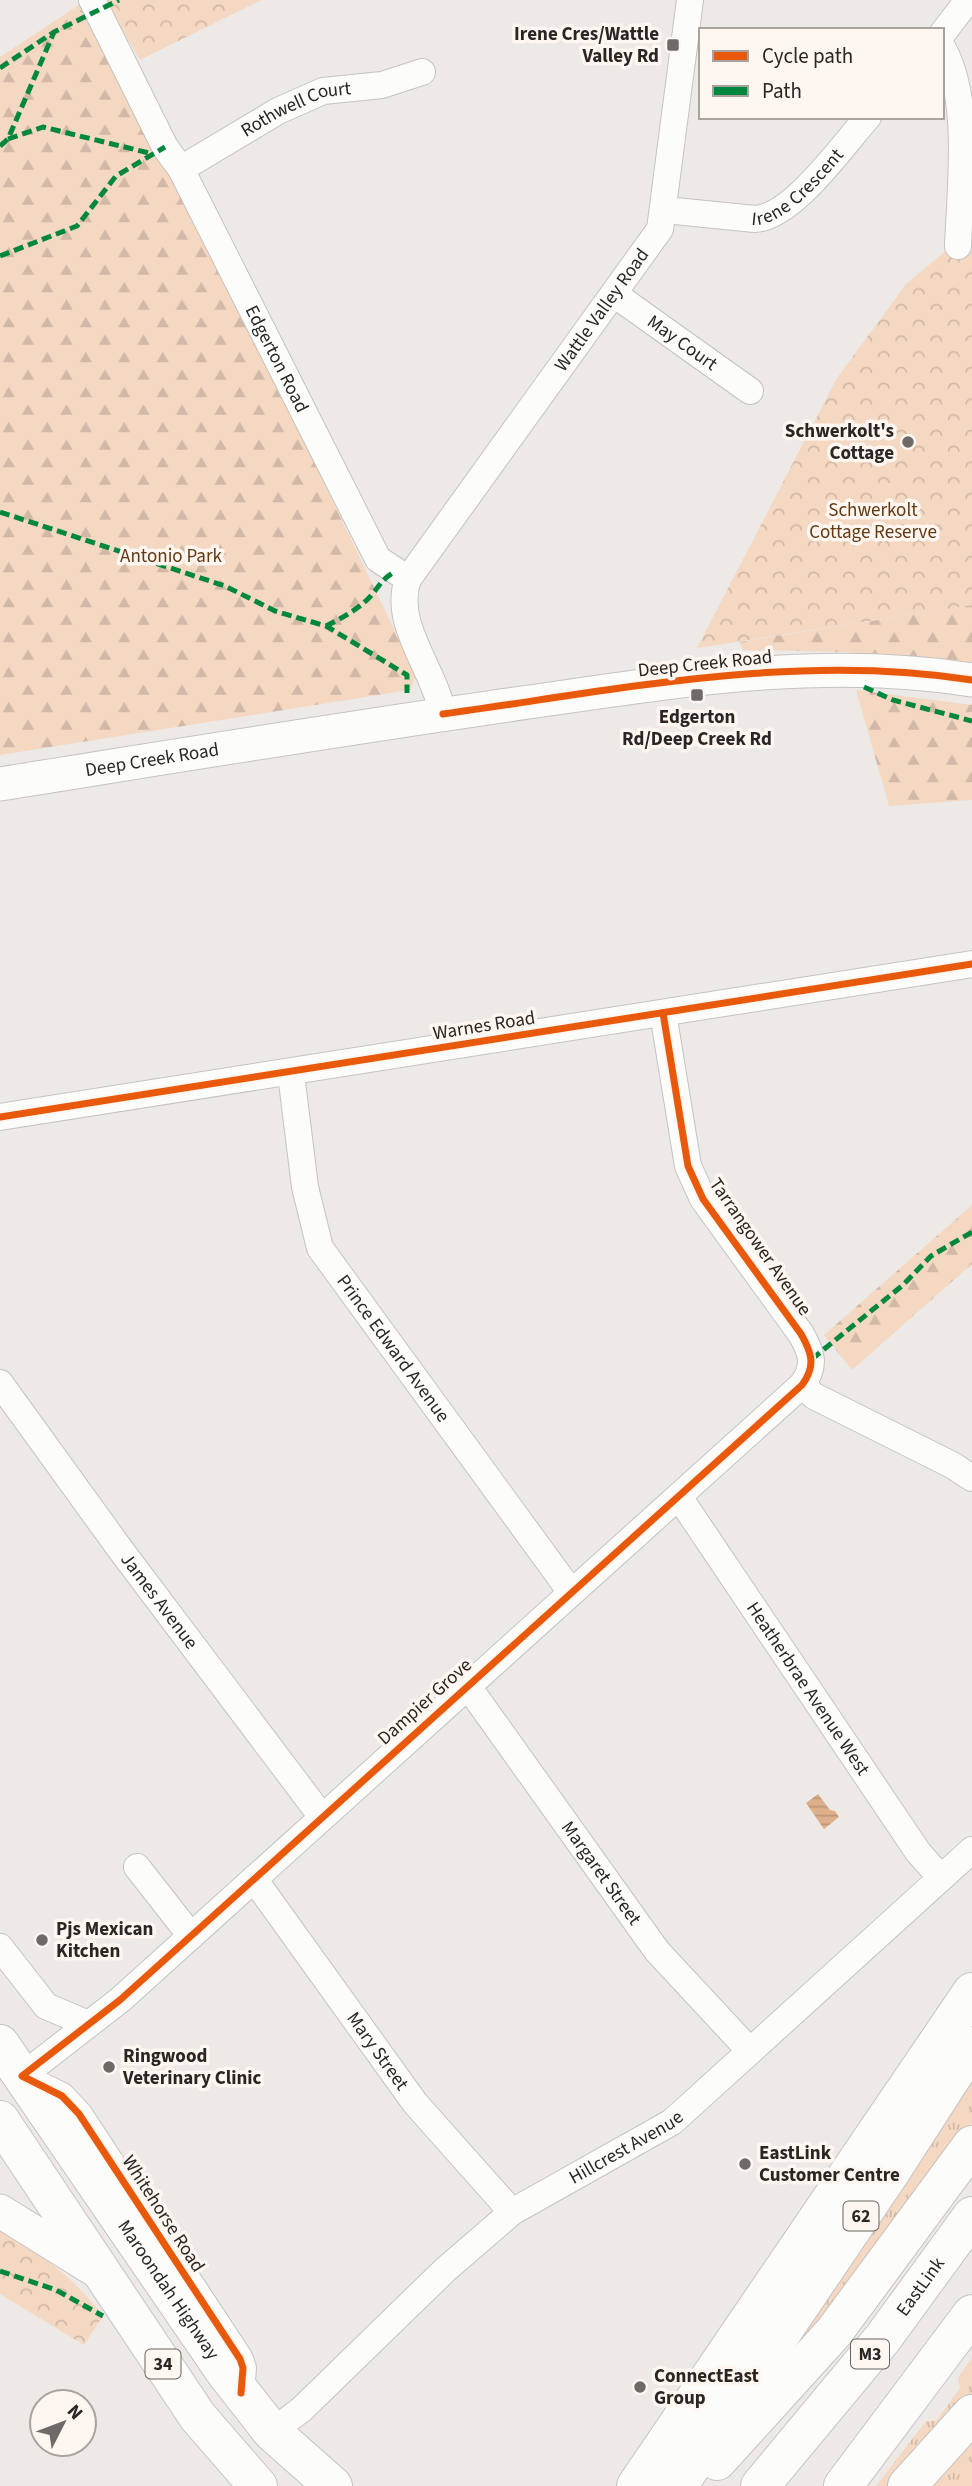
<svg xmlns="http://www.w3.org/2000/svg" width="972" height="2486" font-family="'Source Sans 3',sans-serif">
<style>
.grass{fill:url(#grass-tufts)}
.forest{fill:url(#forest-firs)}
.park{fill:url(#park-crowns)}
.water{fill:url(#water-rules)}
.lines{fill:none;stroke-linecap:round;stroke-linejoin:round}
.minor-casing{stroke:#c6c3c1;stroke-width:28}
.major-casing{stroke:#c6c3c1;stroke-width:35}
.highway-casing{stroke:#c6c3c1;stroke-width:40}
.minor{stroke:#fcfcfb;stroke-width:26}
.major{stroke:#fcfcfb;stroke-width:33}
.highway{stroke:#fcfcfb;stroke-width:38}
.quiet{stroke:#00873e;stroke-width:5;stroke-dasharray:10 5;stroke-linecap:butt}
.cycleway-casing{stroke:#fef6f0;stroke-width:11}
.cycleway{stroke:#e8590c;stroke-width:7}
.poi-dot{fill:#6d6a68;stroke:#fef6f0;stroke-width:2.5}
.labels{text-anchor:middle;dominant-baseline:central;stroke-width:7;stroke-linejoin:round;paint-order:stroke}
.shield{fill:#fef6f0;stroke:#696461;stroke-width:2}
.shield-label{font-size:18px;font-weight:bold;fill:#292624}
.poi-label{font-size:19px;font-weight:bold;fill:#292624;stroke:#fef6f0;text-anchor:start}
.street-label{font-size:19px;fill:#292624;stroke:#fef6f0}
.park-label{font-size:19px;fill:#633812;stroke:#fef6f0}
</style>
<defs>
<pattern id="grass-tufts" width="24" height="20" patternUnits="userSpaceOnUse" patternTransform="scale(1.75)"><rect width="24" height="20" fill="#f5d8c2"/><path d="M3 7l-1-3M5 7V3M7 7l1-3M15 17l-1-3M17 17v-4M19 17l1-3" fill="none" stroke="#d2b9a7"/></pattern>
<pattern id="forest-firs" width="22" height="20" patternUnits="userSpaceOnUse" patternTransform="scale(1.75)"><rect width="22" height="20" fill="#f5d8c2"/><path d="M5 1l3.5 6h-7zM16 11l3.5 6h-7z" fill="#d2b9a7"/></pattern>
<pattern id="park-crowns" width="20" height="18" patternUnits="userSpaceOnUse" patternTransform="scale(1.75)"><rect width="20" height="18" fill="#f5d8c2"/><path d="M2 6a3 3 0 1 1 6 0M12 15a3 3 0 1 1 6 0" fill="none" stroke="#d2b9a7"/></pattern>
<pattern id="water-rules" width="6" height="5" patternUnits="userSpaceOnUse" patternTransform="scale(1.75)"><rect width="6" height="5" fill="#ddaf8a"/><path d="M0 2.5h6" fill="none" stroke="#be9677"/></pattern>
</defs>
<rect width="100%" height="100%" fill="#ece9e6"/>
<!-- grass -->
<g class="grass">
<polygon points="972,2061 972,2123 846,2287 768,2382"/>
<polygon points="972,2358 972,2399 894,2486 876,2486 926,2421 936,2421 960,2388 958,2378"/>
<polygon points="972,2435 972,2486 925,2486"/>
</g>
<!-- forest -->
<g class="forest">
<polygon points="82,3 184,191 416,675 410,690 0,755 0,57"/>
<polygon points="972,605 972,663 846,652 743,650 739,642"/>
<polygon points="856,690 972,705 972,800 889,806"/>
<polygon points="972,1205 972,1264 852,1370 824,1335"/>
</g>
<!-- park -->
<g class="park">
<polygon points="104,0 261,0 140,60"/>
<polygon points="972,229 972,605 697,648 837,378 906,284"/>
<path d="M0,2227C39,2252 75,2279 103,2316L84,2345L0,2294Z"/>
</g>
<!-- water -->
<polygon class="water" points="818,1794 830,1810 835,1811 839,1817 824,1829 806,1803"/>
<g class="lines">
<defs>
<g id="minor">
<path id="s1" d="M92,0L165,147L181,169L378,559L408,579"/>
<polyline points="942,34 968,0"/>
<path d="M942,47C972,98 960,187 958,246"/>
<path id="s2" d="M181,169L278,111L323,91L382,85L422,72"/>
<path id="s3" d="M665,210L755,219C793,217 842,146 868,117"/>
<path id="s4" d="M614,294L750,391"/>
<path id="s5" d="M443,714C434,668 392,624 408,579L660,229L690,0"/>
<path id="s6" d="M291,1074L305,1187L320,1248L571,1592"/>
<polyline points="0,1117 972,964"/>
<path id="s7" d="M0,1383L120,1549L322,1817"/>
<polyline points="802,1385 814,1396 952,1465 972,1478"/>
<path id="s8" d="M679,1497L918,1852L941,1878"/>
<path id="s9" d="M467,1685L657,1951L750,2051"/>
<polyline points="137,1867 191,1936"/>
<path id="s10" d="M254,1879L415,2103L512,2212"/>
<polyline points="0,1947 46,2006 88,2024"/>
<path d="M241,2393L243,2368L240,2359L79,2114L62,2096L22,2076L120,2000L802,1385C816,1366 812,1353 801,1334L703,1199L688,1166L663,1013"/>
<path id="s11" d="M272,2432L302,2409L445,2270L512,2212L672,2122L972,1850"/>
</g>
<g id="major">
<path id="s12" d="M0,784C176,756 352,727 529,702C676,681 823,656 972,680"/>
<polyline points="0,2211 103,2275"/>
</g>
<g id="highway">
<path id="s13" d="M0,2044L225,2372L272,2432L333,2486"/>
<polyline points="0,2120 198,2417 258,2486"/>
<polyline points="717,2461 834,2332 972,2145"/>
<polyline points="636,2486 972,1992"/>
<polyline points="678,2486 892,2170 972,2046"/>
<path id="s14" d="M760,2486L883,2338L972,2216"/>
<polyline points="843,2486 972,2314"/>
<polyline points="907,2486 972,2414"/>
</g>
</defs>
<!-- minor casing -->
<use href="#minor" class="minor-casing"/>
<!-- major casing -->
<use href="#major" class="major-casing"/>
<!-- highway casing -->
<use href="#highway" class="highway-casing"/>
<!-- minor -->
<use href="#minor" class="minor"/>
<!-- major -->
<use href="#major" class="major"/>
<!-- highway -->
<use href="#highway" class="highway"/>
<!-- quiet -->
<g class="quiet">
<polyline points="0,68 54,32 119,0"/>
<polyline points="8,139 43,127 153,154"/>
<polyline points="0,146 8,139 54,32"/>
<polyline points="0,256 77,226 116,176 165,147"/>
<polyline points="0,512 225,586 275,611 326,626 407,675 407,693"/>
<path d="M326,626C342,618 363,607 374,592C382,582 382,580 394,572"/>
<polyline points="864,687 893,700 972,721"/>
<polyline points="812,1359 903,1285 931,1256 972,1232"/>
<polyline points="0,2271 56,2290 103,2316"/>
</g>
<defs>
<g id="cycleway">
<path d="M443,714C618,690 796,652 972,680"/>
<polyline points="0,1117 972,964"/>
<path d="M241,2393L243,2368L240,2359L79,2114L62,2096L22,2076L120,2000L802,1385C816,1366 812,1353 801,1334L703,1199L688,1166L663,1013"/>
</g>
</defs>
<!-- cycleway casing -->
<use href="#cycleway" class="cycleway-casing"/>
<!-- cycleway -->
<use href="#cycleway" class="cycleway"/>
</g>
<!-- markers -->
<g class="poi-dot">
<rect x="666" y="38" width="14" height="14" rx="3.5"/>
<circle cx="908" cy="442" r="7"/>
<rect x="690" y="688" width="14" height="14" rx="3.5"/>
<circle cx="42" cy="1940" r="7"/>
<circle cx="109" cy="2067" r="7"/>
<circle cx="745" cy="2164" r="7"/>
<circle cx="640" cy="2387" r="7"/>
</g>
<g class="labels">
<!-- shield labels -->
<g class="shield">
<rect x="843.5" y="2201.5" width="35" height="29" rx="5"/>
<rect x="851" y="2339.5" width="38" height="29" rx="5"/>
<rect x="145.5" y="2349.5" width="35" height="29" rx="5"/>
</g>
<g class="shield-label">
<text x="861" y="2216">62</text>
<text x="870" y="2354">M3</text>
<text x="163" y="2364">34</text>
</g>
<!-- poi labels -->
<g class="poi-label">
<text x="659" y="34" text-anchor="end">Irene Cres/Wattle<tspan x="659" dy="22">Valley Rd</tspan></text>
<text x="894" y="431" text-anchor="end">Schwerkolt's<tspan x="894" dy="22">Cottage</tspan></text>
<text x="697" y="717" text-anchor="middle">Edgerton<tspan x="697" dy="22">Rd/Deep Creek Rd</tspan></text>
<text x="56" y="1929">Pjs Mexican<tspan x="56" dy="22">Kitchen</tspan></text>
<text x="123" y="2056">Ringwood<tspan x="123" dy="22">Veterinary Clinic</tspan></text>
<text x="759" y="2153">EastLink<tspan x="759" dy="22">Customer Centre</tspan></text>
<text x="654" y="2376">ConnectEast<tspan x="654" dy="22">Group</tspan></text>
</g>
<!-- street labels -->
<g class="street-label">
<text stroke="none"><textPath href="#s2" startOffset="131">Rothwell Court</textPath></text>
<text stroke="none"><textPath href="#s3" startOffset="144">Irene Crescent</textPath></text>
<text stroke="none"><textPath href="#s5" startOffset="474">Wattle Valley Road</textPath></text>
<text stroke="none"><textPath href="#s4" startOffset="84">May Court</textPath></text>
<text stroke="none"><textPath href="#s1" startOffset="404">Edgerton Road</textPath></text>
<text transform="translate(705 664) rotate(-6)">Deep Creek Road</text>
<text stroke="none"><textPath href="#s12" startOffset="154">Deep Creek Road</textPath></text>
<text transform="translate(484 1026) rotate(-9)">Warnes Road</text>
<text transform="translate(760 1247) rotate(55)">Tarrangower Avenue</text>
<text stroke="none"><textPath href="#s6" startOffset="301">Prince Edward Avenue</textPath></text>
<text stroke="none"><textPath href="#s7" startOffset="270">James Avenue</textPath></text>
<text stroke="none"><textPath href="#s8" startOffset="231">Heatherbrae Avenue West</textPath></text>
<text transform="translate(425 1702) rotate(-42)">Dampier Grove</text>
<text stroke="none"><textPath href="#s9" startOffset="231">Margaret Street</textPath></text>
<text stroke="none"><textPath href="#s10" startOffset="212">Mary Street</textPath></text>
<text stroke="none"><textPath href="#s11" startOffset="457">Hillcrest Avenue</textPath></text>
<text transform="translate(163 2214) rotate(57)">Whitehorse Road</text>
<text stroke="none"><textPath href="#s14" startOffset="256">EastLink</textPath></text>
<text stroke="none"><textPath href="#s13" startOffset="298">Maroondah Highway</textPath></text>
</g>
<!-- park labels -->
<g class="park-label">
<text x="873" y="510">Schwerkolt<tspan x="873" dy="22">Cottage Reserve</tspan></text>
<text x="171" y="556">Antonio Park</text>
</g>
</g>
<!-- legend -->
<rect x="699" y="28" width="245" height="91" fill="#fef6f0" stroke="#a9a39e" stroke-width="2"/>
<rect x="713" y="51" width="35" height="10" fill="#e8590c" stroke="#a9a39e" stroke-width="2"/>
<text x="762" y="63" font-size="21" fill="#292624">Cycle path</text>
<rect x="713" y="86" width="35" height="10" fill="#00873e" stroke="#a9a39e" stroke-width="2"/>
<text x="762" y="98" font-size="21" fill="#292624">Path</text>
<!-- north arrow -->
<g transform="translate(63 2423) rotate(48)"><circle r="33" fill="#fef6f0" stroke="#a9a39e" stroke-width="2"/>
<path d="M0-5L12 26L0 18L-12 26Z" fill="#6d6a68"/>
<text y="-10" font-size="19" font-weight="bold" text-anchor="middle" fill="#292624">N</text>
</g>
</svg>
